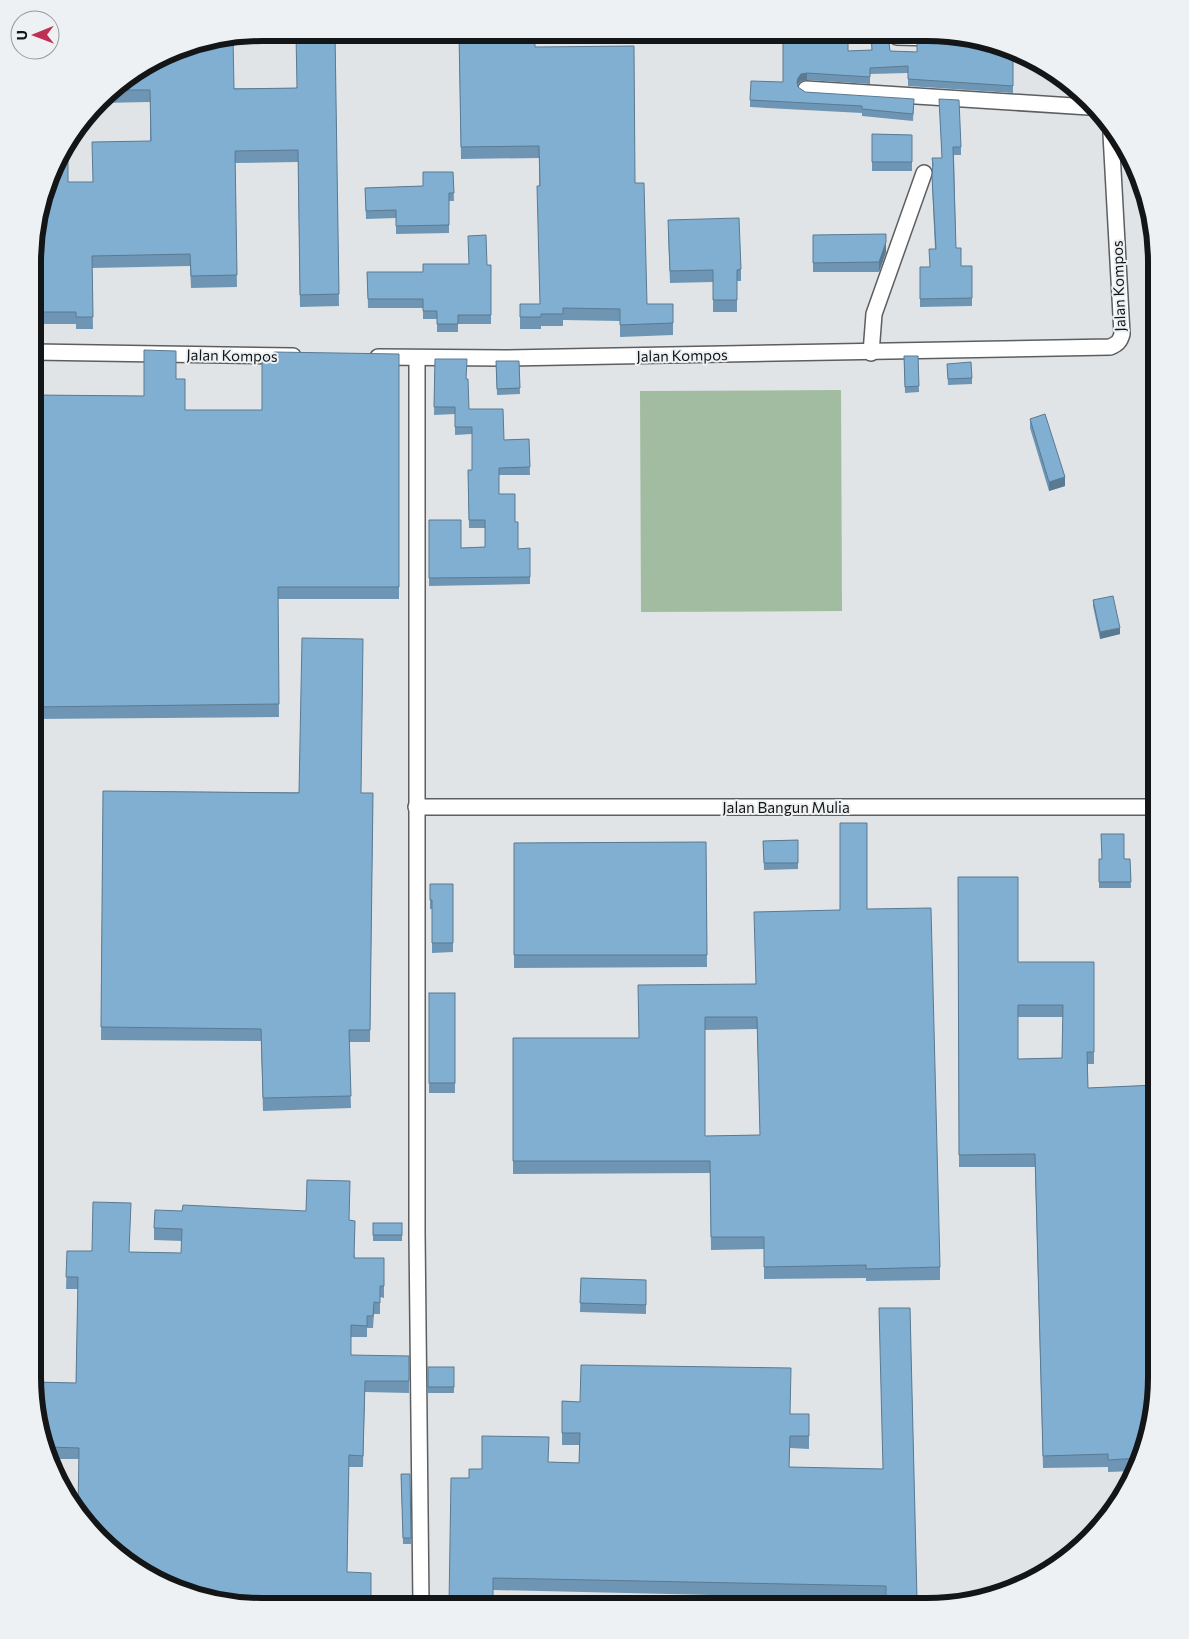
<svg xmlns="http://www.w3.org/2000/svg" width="1189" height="1639" font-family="Commissioner,sans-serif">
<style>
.green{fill:#a1bca1}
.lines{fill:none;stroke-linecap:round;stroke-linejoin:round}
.minor-casing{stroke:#5c5e60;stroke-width:18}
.minor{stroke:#fff;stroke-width:15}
.wall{fill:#6e96b4;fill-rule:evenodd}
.shaded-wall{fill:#5a7a92}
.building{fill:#80afd1;stroke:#5a7a92;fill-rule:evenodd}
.labels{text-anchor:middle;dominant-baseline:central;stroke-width:4;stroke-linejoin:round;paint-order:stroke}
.street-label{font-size:15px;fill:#141516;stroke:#eef1f3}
.rim{fill:none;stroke:#141516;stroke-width:6}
</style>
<rect width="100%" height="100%" fill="#e1e4e6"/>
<!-- green -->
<polygon class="green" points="841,390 842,611 641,612 640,391"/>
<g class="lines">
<defs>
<g id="minor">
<polyline points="897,37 972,39"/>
<polyline points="806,89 1089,107"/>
<polyline points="34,352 293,356"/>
<polyline points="871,353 874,314 924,173"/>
<path d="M378,357L504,358L1110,347C1117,344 1120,342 1122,334L1111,134"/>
<polyline points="417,358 417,1233 421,1605"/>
<polyline points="416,807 1156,807"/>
</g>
</defs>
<!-- minor casing -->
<use href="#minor" class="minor-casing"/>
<!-- minor -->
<use href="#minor" class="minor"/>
</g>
<!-- wall -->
<g class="wall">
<polygon points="335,33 339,306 300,307 298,162 235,163 237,287 191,288 190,266 92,268 93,329 76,329 76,324 34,324 35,232 68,182 93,182 150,141 150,102 100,103 111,89 296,88"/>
<polygon points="459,33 535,47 635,183 647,304 673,304 673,335 620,337 620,321 563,320 563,326 541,326 541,329 520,329 520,304 540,304 539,158 461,159"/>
<polygon points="871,34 889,34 888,35 890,51 917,52 1015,50 1034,61 1013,61 1013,93 908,86 908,73 870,74 870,84 807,80 801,81 798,84 798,87 805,92 914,105 913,121 862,116 862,113 750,107 750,100 783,82 848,51 872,50"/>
<polygon points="939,99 961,147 961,155 954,155 956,248 961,266 972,266 972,306 920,307 920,267 930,267 935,249 932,185 933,170 932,166 932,158 942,158"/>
<polygon points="872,134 912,135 912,171 872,171"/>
<polygon points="453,172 454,201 449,201 449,233 396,234 396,218 366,219 365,188 423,186"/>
<polygon points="668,231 741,269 741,281 737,281 737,312 713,312 713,282 670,283"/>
<polygon points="813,235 886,252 879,272 813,272"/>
<polygon points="487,265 491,265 491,324 458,324 458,332 437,332 437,319 423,319 423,308 368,308 367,272 423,272"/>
<polygon points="399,354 399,599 278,599 279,717 34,719 34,395 144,396 176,379 185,410 262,410"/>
<polygon points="904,356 918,356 919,392 905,393"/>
<polygon points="435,359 466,379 469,409 504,440 529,439 530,475 499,475 499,494 515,522 518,549 530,548 530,584 429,586 429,520 461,548 485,547 485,528 469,528 468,470 472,470 472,434 455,435 455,414 434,415"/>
<polygon points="496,361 519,361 520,394 497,395"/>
<polygon points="947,364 972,378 972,384 948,385"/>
<polygon points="1030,419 1065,486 1049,491 1030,428"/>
<polygon points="1093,600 1120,634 1100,639 1093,606"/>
<polygon points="103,791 373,793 370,1042 349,1042 351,1108 263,1111 261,1041 101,1040"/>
<polygon points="798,840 798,869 764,870 763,841"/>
<polygon points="706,842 707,967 514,968 514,843"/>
<polygon points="1099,859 1130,859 1131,888 1099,888"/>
<path d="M958,877L1018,962H1094V1064H1088V1088L1156,1085V1273L1144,1451L1134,1471L1108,1472V1467L1043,1468L1035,1167H959ZM1018,1017H1063L1062,1058L1018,1059Z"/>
<polygon points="430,884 453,884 453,952 432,953 432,909 430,909"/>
<path d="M867,909L940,1267V1280L866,1281V1278L764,1279V1249L711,1250L710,1173L513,1174V1038H639L756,984ZM757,1029L760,1135L705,1136V1030Z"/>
<rect x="429" y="993" width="26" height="100"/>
<polygon points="349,1220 355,1258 384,1258 384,1298 380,1297 380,1314 374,1314 373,1328 367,1328 367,1337 351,1337 351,1355 409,1381 409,1393 365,1392 363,1467 349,1467 347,1572 371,1605 79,1459 52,1459 34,1382 76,1383 78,1289 66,1289 67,1251 181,1253 182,1241 154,1240 154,1228"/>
<rect x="373" y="1223" width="29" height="18"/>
<polygon points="581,1278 646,1280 646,1314 580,1312"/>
<polygon points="910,1308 917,1606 886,1606 886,1599 493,1590 469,1478 482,1469 549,1462 579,1463 579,1445 562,1445 562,1401 790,1414 809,1427 809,1449 790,1448 789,1467 883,1469"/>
<rect x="428" y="1367" width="26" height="26"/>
<polygon points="401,1474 410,1474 411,1544 403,1544"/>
</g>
<!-- shaded-wall -->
<g class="shaded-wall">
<polygon points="807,73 807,80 801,81 798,84 797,89 797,82 798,78 801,74"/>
<polygon points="886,242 886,252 879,272 879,262"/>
<polygon points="1065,477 1065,486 1049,491 1049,482"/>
<polygon points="1120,628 1120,634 1100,639 1100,632"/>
</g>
<!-- building -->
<g class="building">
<polygon points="296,33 335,33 339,294 300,295 298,150 235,151 237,275 191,276 190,254 92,256 93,317 76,317 76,312 34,312 35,232 63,148 68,142 68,182 93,182 92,142 151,141 150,90 110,90 111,89 188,45 233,37 234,89 297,88"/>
<polygon points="459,33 535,33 535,47 634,46 635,183 644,183 647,304 673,304 673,323 620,325 620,309 563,308 563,314 541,314 541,317 520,317 520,304 540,304 537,186 540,186 539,146 461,147"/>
<polygon points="783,34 848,34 848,51 872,50 871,34 888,34 890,51 917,52 917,40 972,42 976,40 1015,50 1022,55 1013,54 1013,86 908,79 908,66 870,68 870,77 807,73 801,74 798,78 797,82 798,87 805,92 914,99 913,114 862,109 862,106 750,100 751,81 783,82"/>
<polygon points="939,99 959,100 961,147 953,147 956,248 961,248 961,266 972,266 972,298 920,299 920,267 930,267 929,249 936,249 932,177 933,164 932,158 942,158"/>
<polygon points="872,134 912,135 912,162 872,162"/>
<polygon points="423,172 453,172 454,193 449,193 449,225 396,226 396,210 366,211 365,188 423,186"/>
<polygon points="739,218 741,269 737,270 737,300 713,300 713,270 670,271 668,220"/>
<polygon points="886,234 886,242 879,262 813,263 813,235"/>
<polygon points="486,235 487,265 491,265 491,315 458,315 458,324 437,324 437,311 423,311 423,299 368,299 367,272 423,272 423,264 469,264 468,236"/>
<polygon points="144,350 176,351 176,379 185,379 185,410 262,410 262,357 274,357 274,352 399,354 399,587 278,587 279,704 34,707 34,395 144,396"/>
<polygon points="904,356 918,356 919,386 905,387"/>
<polygon points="435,359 467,359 466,379 468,379 469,409 503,409 504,440 529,439 530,467 499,468 499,494 515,494 515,522 518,522 518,549 530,548 530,577 429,578 429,520 461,520 461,548 485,547 485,520 469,520 468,470 472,470 472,427 455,427 455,407 434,407"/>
<polygon points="496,361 519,361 520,388 497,389"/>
<polygon points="971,362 972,378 948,379 947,364"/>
<polygon points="1045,414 1065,477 1049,482 1030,419"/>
<polygon points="1113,596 1120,628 1100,632 1093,600"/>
<polygon points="302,638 363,639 361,793 373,793 370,1030 349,1030 351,1096 263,1098 261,1029 101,1027 103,791 299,793"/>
<path d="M840,823H867V909L931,908L940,1267L866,1269V1265L764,1267V1237H711L710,1161H513V1038H639L638,985L756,984L754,912L840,910ZM705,1017H757L760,1135L705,1136Z"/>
<polygon points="1101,834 1124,834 1124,859 1130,859 1131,882 1099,882 1099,859 1102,859"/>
<polygon points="798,840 798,863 764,863 763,841"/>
<polygon points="706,842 707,955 514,955 514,843"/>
<path d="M958,877H1018V962H1094V1052H1087L1088,1088L1156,1085V1261H1155L1156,1392L1144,1451L1140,1458L1108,1460V1454L1043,1456L1035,1154L959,1155ZM1018,1005H1063L1062,1058L1018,1059Z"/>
<polygon points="430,884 453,884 453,943 432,943 432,900 430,900"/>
<rect x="429" y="993" width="26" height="90"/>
<polygon points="307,1180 350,1181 349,1220 355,1221 354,1258 384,1258 384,1286 380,1286 380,1303 374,1302 373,1316 367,1316 367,1326 351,1325 351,1355 409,1356 409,1381 365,1381 363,1456 349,1455 347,1572 371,1573 371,1605 233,1605 134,1568 90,1528 78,1511 79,1448 49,1447 34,1382 76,1383 78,1277 66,1277 67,1251 92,1251 93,1202 131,1203 129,1252 181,1253 182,1229 154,1228 155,1210 182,1211 183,1205 306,1211"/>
<rect x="373" y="1223" width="29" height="12"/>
<polygon points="581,1278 646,1280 646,1305 580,1303"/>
<polygon points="879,1308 910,1308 917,1599 886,1599 886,1586 493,1578 493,1605 449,1605 451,1478 469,1478 469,1469 482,1469 482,1436 549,1437 548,1462 579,1463 580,1433 562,1433 562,1401 580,1402 581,1365 791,1368 790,1414 809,1414 809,1436 790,1436 789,1467 883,1469"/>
<rect x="428" y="1367" width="26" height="20"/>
<polygon points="401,1474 410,1474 411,1538 403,1538"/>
</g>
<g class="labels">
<!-- street labels -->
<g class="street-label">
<text transform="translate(1118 286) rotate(-92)">Jalan Kompos</text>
<text transform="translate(232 355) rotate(1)">Jalan Kompos</text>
<text transform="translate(682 355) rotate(-1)">Jalan Kompos</text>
<text x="786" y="807">Jalan Bangun Mulia</text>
</g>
</g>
<!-- crop -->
<path d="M0 0H1189V1639H0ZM262 41H927A221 221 0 0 1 1148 262V1377A221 221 0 0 1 927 1598H262A221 221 0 0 1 41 1377V262A221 221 0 0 1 262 41Z" fill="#eef1f3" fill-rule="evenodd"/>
<path class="rim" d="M262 41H927A221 221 0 0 1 1148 262V1377A221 221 0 0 1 927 1598H262A221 221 0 0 1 41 1377V262A221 221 0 0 1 262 41Z"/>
<!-- north arrow -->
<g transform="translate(35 35) rotate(269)"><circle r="24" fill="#eef1f3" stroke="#97999b"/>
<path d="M0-4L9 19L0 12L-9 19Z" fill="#c03055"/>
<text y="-8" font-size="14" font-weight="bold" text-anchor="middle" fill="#141516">U</text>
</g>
</svg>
